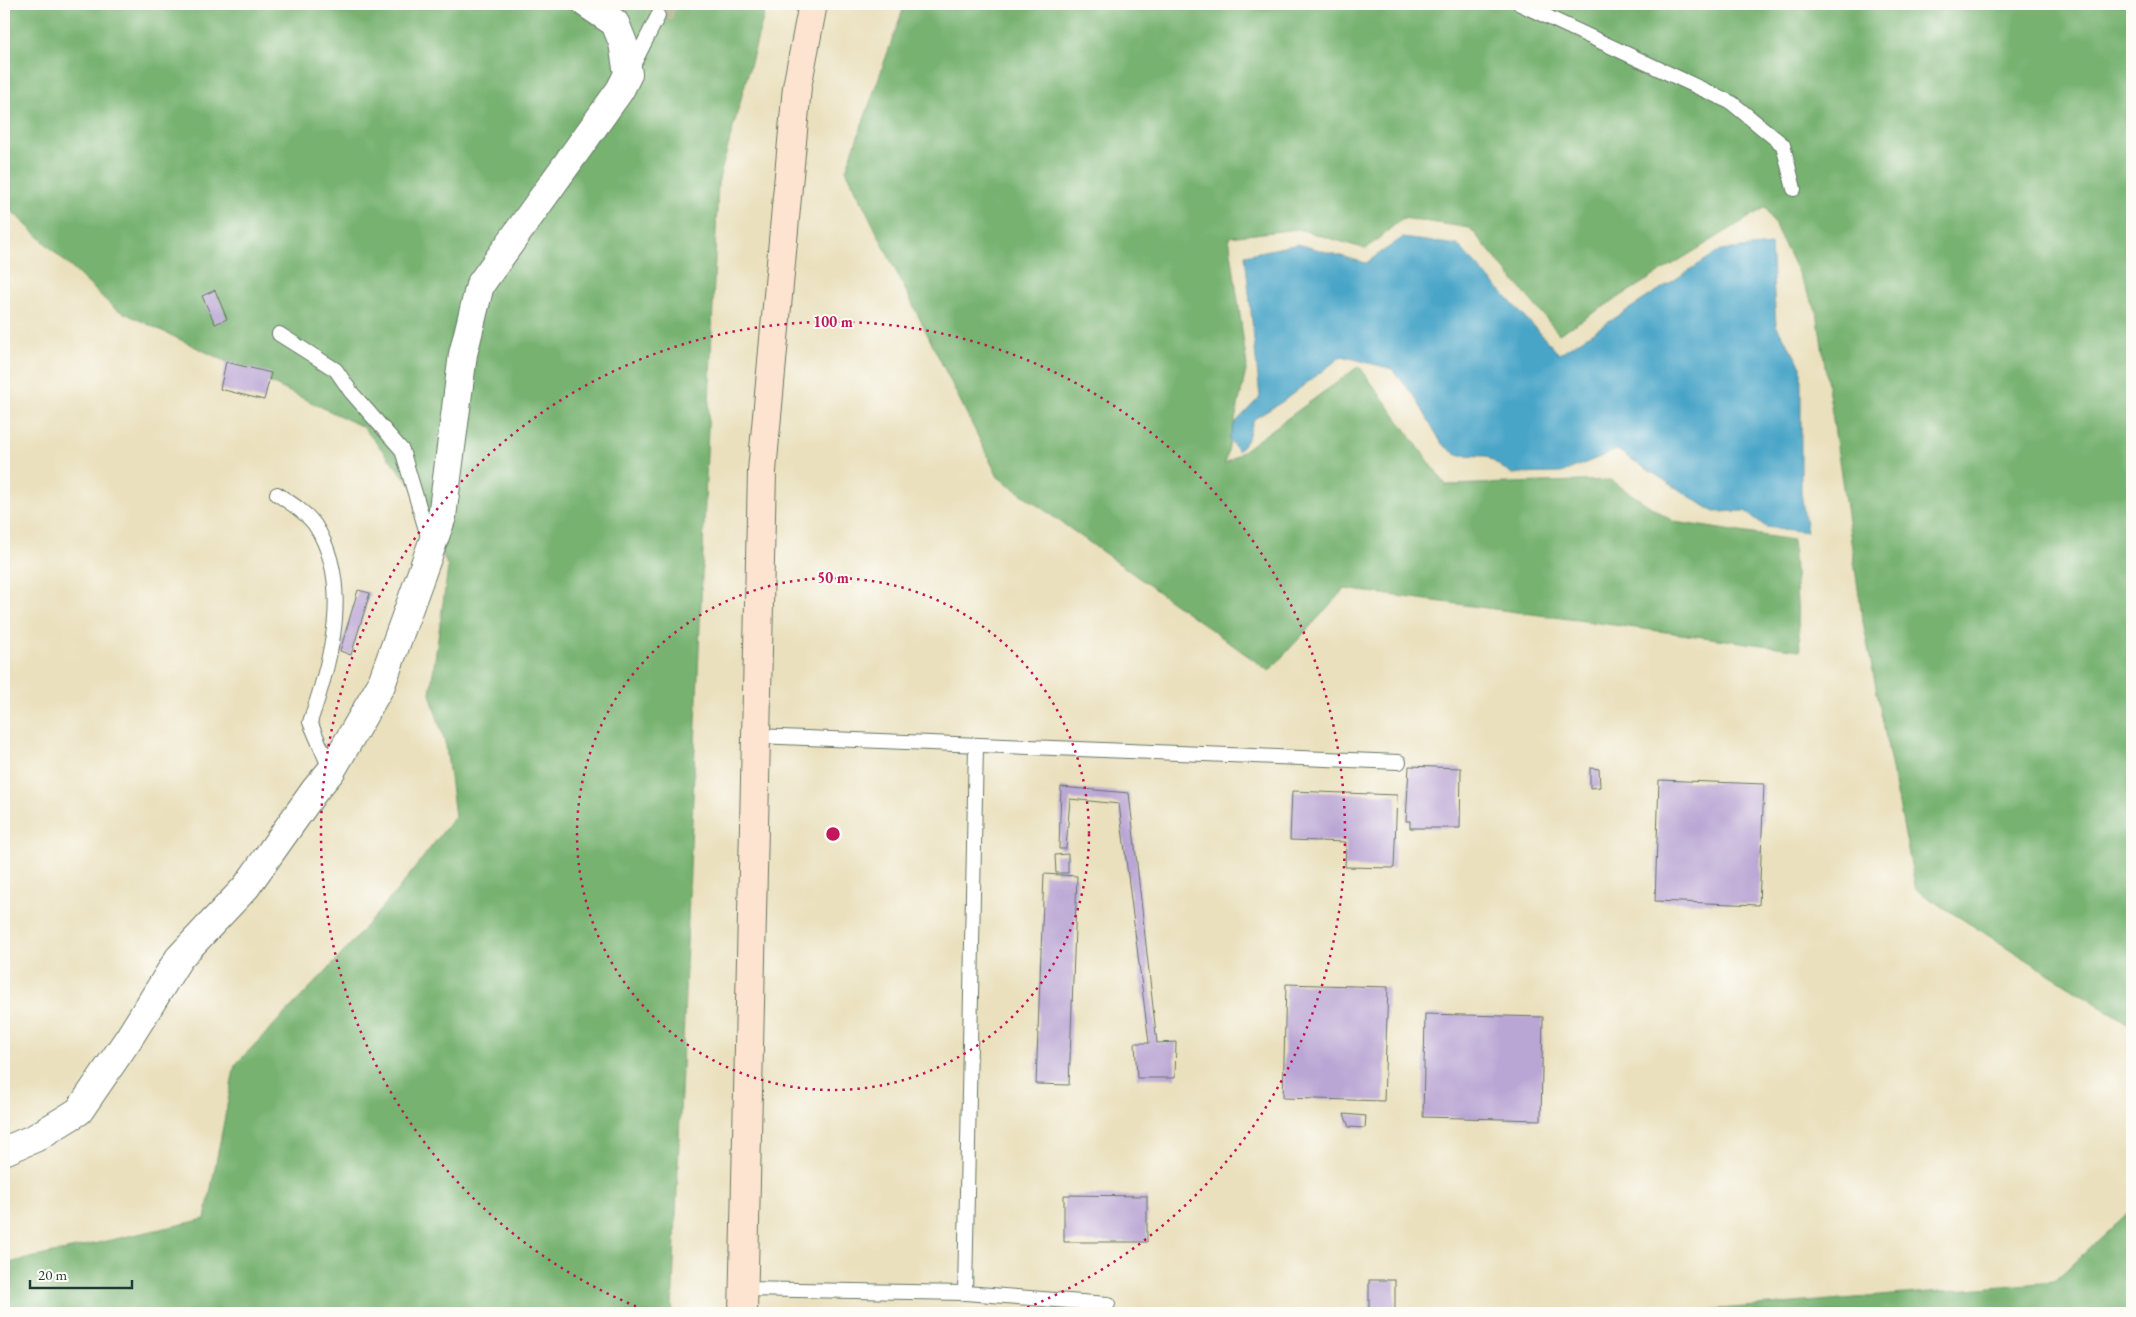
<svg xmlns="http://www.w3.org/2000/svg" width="2136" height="1317" font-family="'EB Garamond',serif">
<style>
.forest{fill:#77b271;stroke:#4b7852}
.water{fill:#4aa5c8;stroke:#34717e}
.building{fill:#baa6d4}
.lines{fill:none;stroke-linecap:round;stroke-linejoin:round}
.street-tunnel{stroke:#c1bfa2;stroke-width:28;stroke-dasharray:28 14;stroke-linecap:butt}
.lane-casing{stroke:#667664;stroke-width:16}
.street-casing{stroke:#667664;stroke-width:30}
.secondary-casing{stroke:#667664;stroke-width:30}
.lane{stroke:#fff;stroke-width:14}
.street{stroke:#fff;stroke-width:28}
.secondary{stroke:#fde4d0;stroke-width:28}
.ring{fill:none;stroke:#c2185b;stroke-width:2.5;stroke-dasharray:2.5 5}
.centre{fill:#c2185b;stroke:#fdfcf7;stroke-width:2.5}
.ring-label{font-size:15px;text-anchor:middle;font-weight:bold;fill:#c2185b;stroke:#fdfcf7;stroke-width:4;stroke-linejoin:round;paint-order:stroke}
</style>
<rect width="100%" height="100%" fill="#fdfcf7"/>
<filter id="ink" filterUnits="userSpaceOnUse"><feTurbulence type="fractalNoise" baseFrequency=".02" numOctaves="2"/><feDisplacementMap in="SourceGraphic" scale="10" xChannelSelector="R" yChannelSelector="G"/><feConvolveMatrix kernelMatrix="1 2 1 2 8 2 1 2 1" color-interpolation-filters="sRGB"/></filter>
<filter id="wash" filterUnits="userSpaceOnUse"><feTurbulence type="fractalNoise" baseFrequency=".0096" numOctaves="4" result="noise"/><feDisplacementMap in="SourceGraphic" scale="20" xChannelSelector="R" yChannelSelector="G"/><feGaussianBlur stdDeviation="1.12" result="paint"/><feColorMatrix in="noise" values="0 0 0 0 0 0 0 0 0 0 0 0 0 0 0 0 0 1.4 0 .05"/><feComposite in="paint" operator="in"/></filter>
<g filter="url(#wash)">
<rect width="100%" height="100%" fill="#eae0bd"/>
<!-- forest -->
<g class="forest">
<polygon points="4,4 767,4 718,183 672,1313 4,1313 4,1264 205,1219 235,1065 335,962 401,886 455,816 446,746 430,694 448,568 421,497 363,427 114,308 4,204"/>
<polygon points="905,4 2132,4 2132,1026 1916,890 1863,622 1817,312 1766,207 1559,334 1470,228 1403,218 1366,249 1298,229 1229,237 1247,366 1225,464 1359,366 1446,485 1610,480 1674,522 1793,540 1800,650 1345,589 1269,671 998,477 846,170"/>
<polygon points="2132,1209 2132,1313 1670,1313 2053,1282"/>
</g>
<!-- water -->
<polygon class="water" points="1402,238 1458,245 1559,354 1721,250 1771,245 1776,325 1801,366 1801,492 1807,532 1766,527 1745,511 1714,512 1617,450 1561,473 1511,474 1486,456 1457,455 1442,444 1415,397 1392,369 1342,356 1282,402 1254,419 1247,440 1238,451 1229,439 1235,423 1260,397 1245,255 1298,244 1366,263"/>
<g id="blocks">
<!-- building -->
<g class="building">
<polygon points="215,290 227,319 215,324 202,296"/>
<polygon points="226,362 271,373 264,400 220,389"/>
<polygon points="358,590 370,593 351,655 340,651"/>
<polygon points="1409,766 1461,768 1460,828 1410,828 1410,821 1406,821"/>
<polygon points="1590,768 1599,769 1600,787 1590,788"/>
<polygon points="1659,780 1764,784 1759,905 1655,901"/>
<polygon points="1061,787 1129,793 1157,1043 1176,1042 1175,1078 1137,1078 1135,1043 1149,1043 1119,804 1070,799 1066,849 1059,849"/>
<polygon points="1292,791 1397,795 1394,868 1345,867 1346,842 1290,840"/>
<polygon points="1068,854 1068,873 1056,873 1055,855"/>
<polygon points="1044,874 1077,876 1069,1085 1036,1084"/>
<polygon points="1286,984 1388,987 1384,1101 1283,1098"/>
<polygon points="1425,1014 1543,1017 1541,1120 1423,1117"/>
<polygon points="1344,1114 1366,1116 1365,1128 1349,1127"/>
<polygon points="1064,1195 1147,1196 1147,1242 1064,1242"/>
<rect x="1369" y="1280" width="26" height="30"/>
</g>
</g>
</g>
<g filter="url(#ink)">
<use href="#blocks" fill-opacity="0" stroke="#667664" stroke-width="1"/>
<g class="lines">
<!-- street-tunnel -->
<polyline class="street-tunnel" points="658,16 664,4"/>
<defs>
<g id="lane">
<polyline points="1520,4 1732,103 1783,145 1794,189"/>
<polyline points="630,71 658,16"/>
<polyline points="279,334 336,370 351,392 402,450 430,543"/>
<path d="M277,494C289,502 306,512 315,525C353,584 331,661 310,722L331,771"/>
<polyline points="756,736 1399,762"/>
<polyline points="743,1289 965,1293 1108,1304"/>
<polyline points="965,1293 976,745"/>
</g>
<polyline id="street" points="4,1151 35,1138 79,1111 129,1038 179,958 246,887 315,790 331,771 381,685 442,517 463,354 480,285 620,90 628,74 623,43 615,23 587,4"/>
<polyline id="secondary" points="743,1313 762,471 797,87 813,4"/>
</defs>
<!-- lane casing -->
<use href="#lane" class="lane-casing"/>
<!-- street casing -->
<use href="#street" class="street-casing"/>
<!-- secondary casing -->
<use href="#secondary" class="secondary-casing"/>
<!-- lane -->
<use href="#lane" class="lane"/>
<!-- street -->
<use href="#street" class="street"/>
<!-- secondary -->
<use href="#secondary" class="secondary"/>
</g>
</g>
<!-- distance rings -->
<g class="ring">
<circle cx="833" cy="834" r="256"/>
<path d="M650 1312A512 512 0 1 1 1016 1312"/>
</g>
<circle cx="833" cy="834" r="8" class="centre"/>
<g class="ring-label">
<text x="833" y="327">100 m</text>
<text x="833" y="583">50 m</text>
</g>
<!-- margin -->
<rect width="2136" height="1317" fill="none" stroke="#fdfcf7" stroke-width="20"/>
<!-- scale -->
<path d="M30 1280v8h102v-8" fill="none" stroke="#1f3d34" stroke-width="2.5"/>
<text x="38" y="1280" font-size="15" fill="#1f3d34" stroke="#fdfcf7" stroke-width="4" paint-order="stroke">20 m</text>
</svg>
